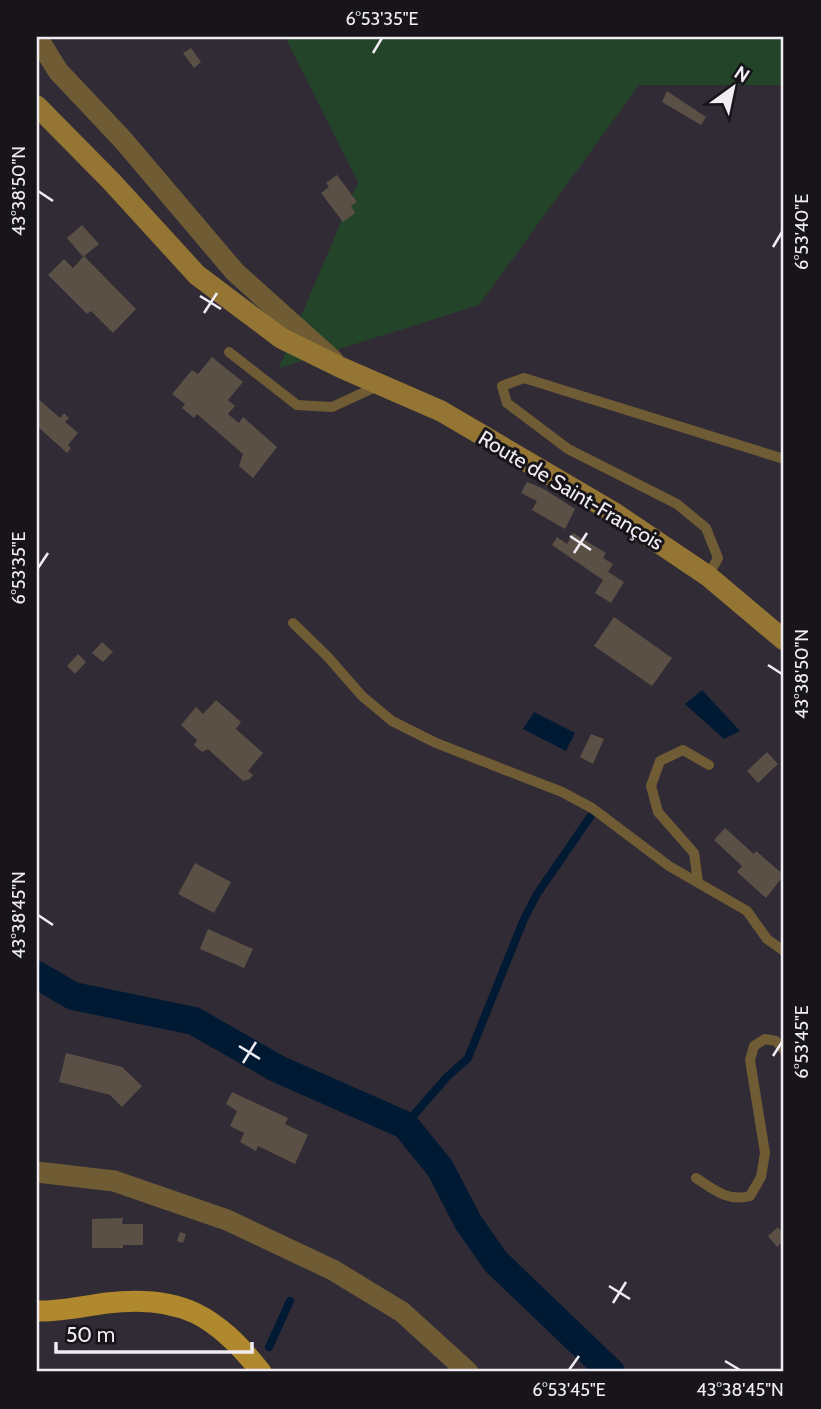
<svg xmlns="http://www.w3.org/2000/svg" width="821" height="1409" font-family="Cabin,sans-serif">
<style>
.green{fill:#244429}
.water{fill:#001a34}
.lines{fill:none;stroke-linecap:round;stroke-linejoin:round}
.stream{stroke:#001a34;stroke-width:8}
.canal{stroke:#001a34;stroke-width:28}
.building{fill:#5a5045}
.service{stroke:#6f5c35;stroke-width:10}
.minor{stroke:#6f5c35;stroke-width:21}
.secondary{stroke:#947533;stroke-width:21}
.primary{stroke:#b0882d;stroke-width:21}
.ticks{fill:none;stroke:#f0ecf4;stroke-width:2.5}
.labels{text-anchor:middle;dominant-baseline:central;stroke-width:6;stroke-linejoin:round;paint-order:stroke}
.street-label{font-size:21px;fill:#f0ecf4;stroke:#17151a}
.neatline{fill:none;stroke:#f0ecf4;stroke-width:2.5}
.ticks-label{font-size:18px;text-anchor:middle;fill:#f0ecf4}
</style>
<rect width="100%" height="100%" fill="#312b36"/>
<!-- green -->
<polygon class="green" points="285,37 784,37 784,85 639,85 479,305 279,368 358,182"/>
<!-- water -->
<g class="water">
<polygon points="702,690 740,731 724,739 685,704"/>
<polygon points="534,712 575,733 566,751 523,729"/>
</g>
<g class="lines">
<!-- stream -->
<g class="stream">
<polyline points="405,1125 446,1078 468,1058 524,919 537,894 590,817"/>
<polyline points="269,1347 290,1301"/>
</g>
<!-- canal -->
<polyline class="canal" points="37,975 73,996 194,1021 278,1069 405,1125 440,1168 468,1222 496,1262 611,1372"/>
</g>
<!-- building -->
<g class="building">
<polygon points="191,48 201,62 194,68 183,53"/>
<polygon points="667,91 706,117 701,125 662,102"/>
<polygon points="337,175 357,202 351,206 355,213 343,222 321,193 329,187 326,183"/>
<polygon points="82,225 99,244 83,257 67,238"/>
<polygon points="84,256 136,309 113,333 91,311 87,314 48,275 64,259 73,268"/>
<polygon points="212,357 243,382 228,400 235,406 228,414 239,423 243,417 277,447 253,478 239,466 243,454 197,414 194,418 182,408 185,404 172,394 192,370 198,374"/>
<polygon points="37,398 60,418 64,413 69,418 65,422 78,433 68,445 71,448 67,453 37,426"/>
<polygon points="527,482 544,489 575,509 565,529 532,510 537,501 521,493"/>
<polygon points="573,533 606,553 603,558 613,564 608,572 624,582 611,603 595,593 603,580 552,545 557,537 567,544"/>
<polygon points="614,617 672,658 652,686 594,646"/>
<polygon points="102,642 113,652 103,662 92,653"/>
<polygon points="78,654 86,662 75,674 67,666"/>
<polygon points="216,700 241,722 236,729 263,753 248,771 253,775 250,779 243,781 208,749 202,752 194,745 197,740 181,725 196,707 203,714"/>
<polygon points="591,734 604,739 593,764 580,757"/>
<polygon points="767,752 778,764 758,783 747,771"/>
<polygon points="725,828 754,854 756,851 784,875 766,898 737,872 742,866 714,840"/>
<polygon points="195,863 231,882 214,913 178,894"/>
<polygon points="208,929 253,949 244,968 200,949"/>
<polygon points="66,1053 122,1067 142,1086 122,1107 110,1095 59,1082"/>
<polygon points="232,1092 288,1118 285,1124 308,1135 295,1164 258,1146 256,1151 240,1142 244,1133 230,1126 237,1111 226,1104"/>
<polygon points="123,1218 122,1224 143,1224 143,1245 123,1245 123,1248 92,1248 92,1219"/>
<polygon points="778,1227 784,1234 784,1240 777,1247 768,1236"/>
<polygon points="180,1232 186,1234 183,1243 177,1241"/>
</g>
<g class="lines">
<!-- service -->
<g class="service">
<polyline points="229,352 297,405 332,407 380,385"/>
<polyline points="708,576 718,558 706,528 677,504 568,449 507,403 502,386 524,378 784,459"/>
<polyline points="293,623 327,656 362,696 392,721 436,743 562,792 592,808 669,866 747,911 767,939 784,951"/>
<polyline points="698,882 694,853 658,812 651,786 660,761 683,750 709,765"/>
<path d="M696,1178C714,1190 728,1202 750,1196L761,1177L765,1153L750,1060L754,1046L765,1039L776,1041L784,1050"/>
</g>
<!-- minor -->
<g class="minor">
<polyline points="37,37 58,71 123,140 235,272 333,360"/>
<polyline points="37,1172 114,1181 227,1220 333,1270 402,1312 468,1372"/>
</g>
<!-- secondary -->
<polyline class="secondary" points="37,106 111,181 197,275 281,338 342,368 441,411 613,512 708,576 784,640"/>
<!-- primary -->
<path class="primary" d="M37,1311C60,1312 84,1306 107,1303C181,1294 217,1316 261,1372"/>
</g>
<!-- ticks -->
<path class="ticks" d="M373,53L382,38M38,191L53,201M773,247L782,232M200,296L221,309M204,313L217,293M570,536L591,550M574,553L587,533M38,568L48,553M768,665L782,674M38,915L53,925M239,1046L260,1059M773,1056L782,1042M243,1063L256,1042M609,1286L630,1299M613,1303L626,1282M725,1361L740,1370M569,1370L579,1356"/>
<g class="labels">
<!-- street labels -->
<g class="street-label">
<text transform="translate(571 490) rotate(31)">Route de Saint-François</text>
</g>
</g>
<!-- border -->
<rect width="821" height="1409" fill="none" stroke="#17151a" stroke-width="77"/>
<!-- north arrow -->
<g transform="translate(733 88) rotate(33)" stroke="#17151a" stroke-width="5" paint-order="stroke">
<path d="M0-5L12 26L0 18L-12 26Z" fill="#f0ecf4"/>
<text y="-10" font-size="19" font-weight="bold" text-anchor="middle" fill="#f0ecf4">N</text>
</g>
<!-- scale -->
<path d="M56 1342v10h196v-10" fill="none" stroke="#f0ecf4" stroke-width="3.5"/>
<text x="66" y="1342" font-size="21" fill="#f0ecf4" stroke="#17151a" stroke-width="5" paint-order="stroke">50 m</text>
<rect x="38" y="38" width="744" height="1332" class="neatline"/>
<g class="ticks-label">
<text x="382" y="25">6°53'35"E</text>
<text transform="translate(19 191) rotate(-90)" y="6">43°38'50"N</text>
<text transform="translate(802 232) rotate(-90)" y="6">6°53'40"E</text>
<text transform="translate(19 568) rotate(-90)" y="6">6°53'35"E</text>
<text transform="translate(802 674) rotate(-90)" y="6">43°38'50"N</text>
<text transform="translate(19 915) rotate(-90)" y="6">43°38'45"N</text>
<text transform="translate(802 1042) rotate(-90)" y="6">6°53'45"E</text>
<text x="569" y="1396">6°53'45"E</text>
<text x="740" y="1396">43°38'45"N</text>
</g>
</svg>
